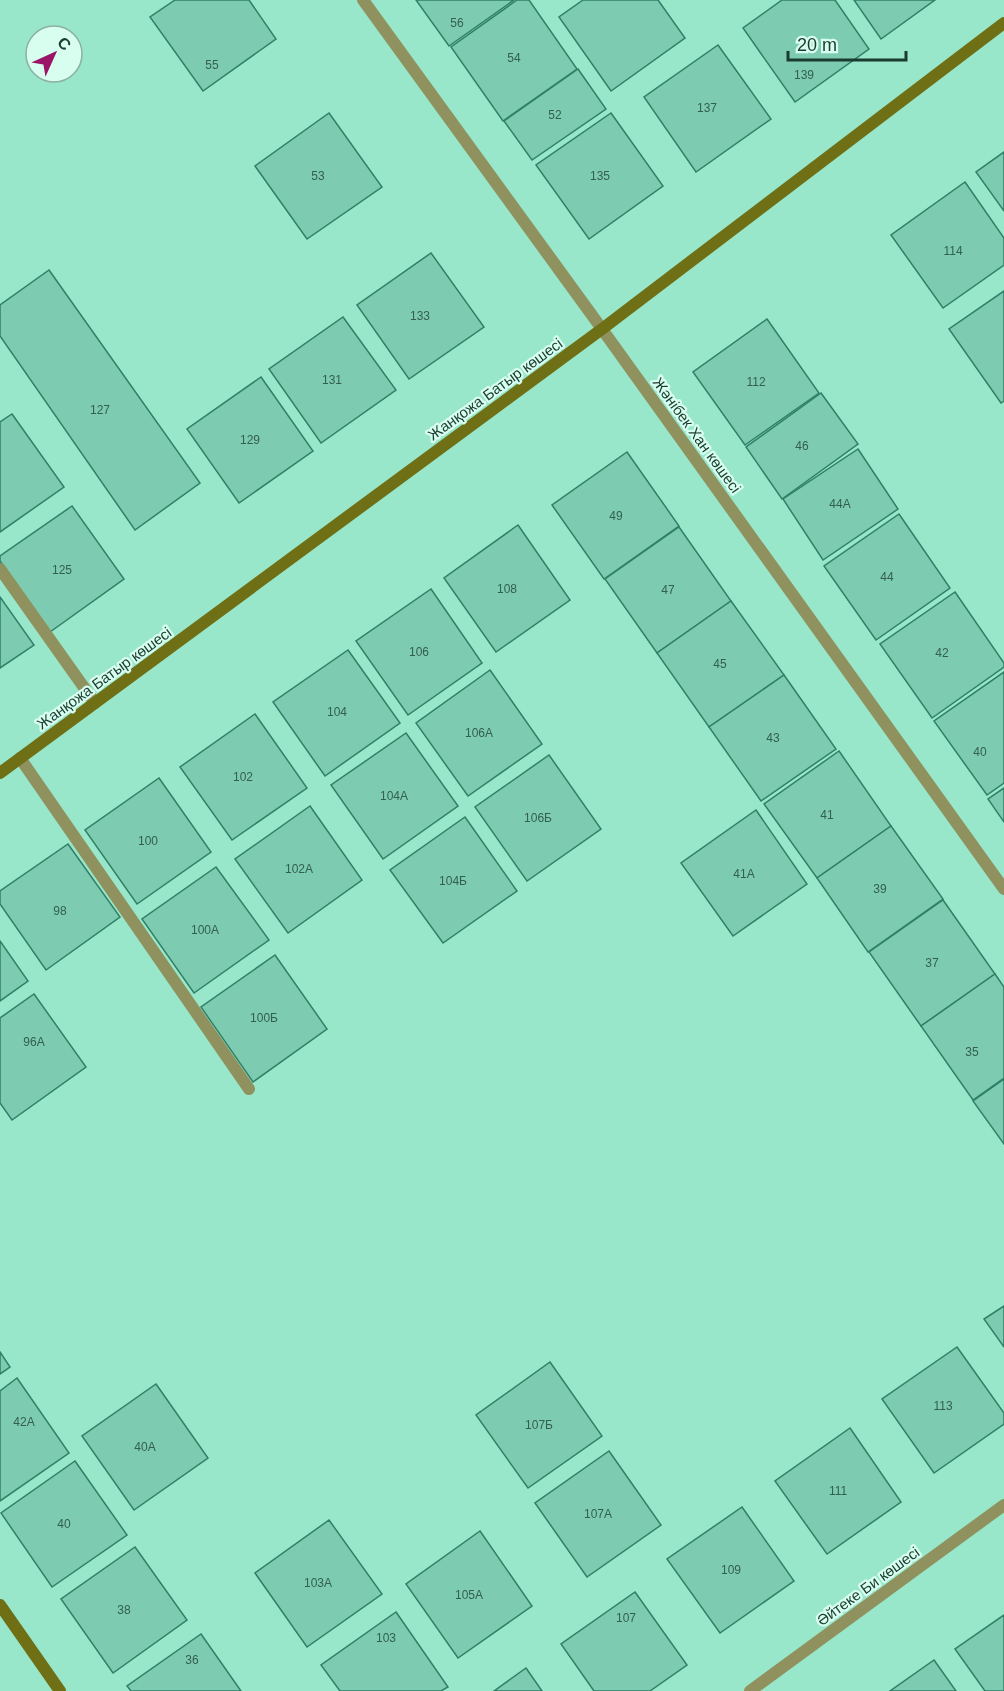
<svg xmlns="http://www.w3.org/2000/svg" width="1004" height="1691" font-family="Arial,sans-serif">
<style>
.building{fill:#7dcbb0;stroke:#308068;stroke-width:1.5}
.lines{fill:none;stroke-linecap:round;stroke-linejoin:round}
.street{stroke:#8f915e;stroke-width:12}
.secondary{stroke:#6f6f15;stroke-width:12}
.labels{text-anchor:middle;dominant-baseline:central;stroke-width:4.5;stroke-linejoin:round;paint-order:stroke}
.number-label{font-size:12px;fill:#335f50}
.street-label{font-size:15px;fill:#1a3b30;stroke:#d8fef0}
</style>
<rect width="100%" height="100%" fill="#98e7ca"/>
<!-- building -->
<g class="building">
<polygon points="175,0 249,0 276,39 203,91 150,17"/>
<polygon points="416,0 514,0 449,46"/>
<polygon points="517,0 529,0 577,69 503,121 451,47"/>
<polygon points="583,0 658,0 685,38 611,91 559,17"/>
<polygon points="782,0 835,0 869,49 795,102 743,28"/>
<polygon points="854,0 935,0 881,39"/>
<polygon points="718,45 771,119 696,172 644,97"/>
<polygon points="578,69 606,109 532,160 504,121"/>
<polygon points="329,113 382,187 307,239 255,166"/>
<polygon points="611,113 663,186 589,239 536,165"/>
<polygon points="1004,152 1004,211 976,172"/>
<polygon points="965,182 1004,238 1004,265 943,308 891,235"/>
<polygon points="431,253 484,327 409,379 357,305"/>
<polygon points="49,270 200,483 135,530 0,336 0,305"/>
<polygon points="1004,291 1004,401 1001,403 949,329"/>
<polygon points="343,317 396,390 321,443 269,369"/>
<polygon points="767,319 819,393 745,445 693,372"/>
<polygon points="261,377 313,451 239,503 187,429"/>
<polygon points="821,393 858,444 782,499 746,447"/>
<polygon points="12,414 64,487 0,532 0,422"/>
<polygon points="858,449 898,509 823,560 783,499"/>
<polygon points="627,452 679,526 604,579 552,505"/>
<polygon points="72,506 124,579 50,632 0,561 0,556"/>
<polygon points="899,514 950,588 876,640 824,566"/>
<polygon points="518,525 570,600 496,652 444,578"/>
<polygon points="679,527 731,601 657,653 605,579"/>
<polygon points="431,589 482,663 408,715 356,641"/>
<polygon points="955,592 1004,663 1004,667 932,718 880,644"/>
<polygon points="0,597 34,645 0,668"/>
<polygon points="731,601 784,675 709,727 657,653"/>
<polygon points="348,650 400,723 325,776 273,702"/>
<polygon points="490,670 542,744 468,796 416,723"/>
<polygon points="1004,672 1004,783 987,795 934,721"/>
<polygon points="784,675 836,749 761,801 709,727"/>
<polygon points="255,714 307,788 232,840 180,767"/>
<polygon points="406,733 458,806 383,859 331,785"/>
<polygon points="839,751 891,826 817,878 764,804"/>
<polygon points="549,755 601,829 527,881 475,807"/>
<polygon points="159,778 211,852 137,904 85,830"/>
<polygon points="1004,788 1004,822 988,799"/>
<polygon points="310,806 362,880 288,933 235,859"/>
<polygon points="756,810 807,884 733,936 681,863"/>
<polygon points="465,817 517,891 443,943 390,870"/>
<polygon points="891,826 943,899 868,952 817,878"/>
<polygon points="68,844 120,917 46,970 0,904 0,891"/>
<polygon points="216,867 269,940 194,993 142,919"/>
<polygon points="943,900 995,974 921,1026 869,952"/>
<polygon points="0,941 28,981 0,1001"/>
<polygon points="275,955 327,1029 253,1082 201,1007"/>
<polygon points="995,974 1004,987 1004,1078 973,1100 921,1026"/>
<polygon points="34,994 86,1067 12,1120 0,1103 0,1018"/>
<polygon points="1004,1079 1004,1144 973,1101"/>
<polygon points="1004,1306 1004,1347 984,1319"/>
<polygon points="957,1347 1004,1413 1004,1424 934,1473 882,1399"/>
<polygon points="0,1352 10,1367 0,1374"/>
<polygon points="550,1362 602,1436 528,1488 476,1415"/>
<polygon points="17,1378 69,1453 0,1501 0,1391"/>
<polygon points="156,1384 208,1458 134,1510 82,1436"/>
<polygon points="850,1428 901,1502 827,1554 775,1481"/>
<polygon points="609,1451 661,1525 587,1577 535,1503"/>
<polygon points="75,1461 127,1535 52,1587 1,1513"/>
<polygon points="742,1507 794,1581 720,1633 667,1559"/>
<polygon points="329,1520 382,1594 307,1647 255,1573"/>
<polygon points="480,1531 532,1606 458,1658 406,1584"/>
<polygon points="135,1547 187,1620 113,1673 61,1599"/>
<polygon points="635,1592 687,1665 650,1691 594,1691 561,1644"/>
<polygon points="396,1612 448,1687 441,1691 340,1691 321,1665"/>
<polygon points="1004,1615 1004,1691 985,1691 955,1649"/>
<polygon points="201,1634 241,1691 131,1691 127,1686"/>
<polygon points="934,1660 956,1691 890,1691"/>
<polygon points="526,1668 542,1691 494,1691"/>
</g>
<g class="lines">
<!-- street -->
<g class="street">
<polyline points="363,0 602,329 1004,889"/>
<polyline points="0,569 95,703"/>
<polyline points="20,758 249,1089"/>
<polyline points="750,1691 1004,1505"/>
</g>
<!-- secondary -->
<g class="secondary">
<polyline points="0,773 602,329 1004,23"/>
<polyline points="0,1605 60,1691"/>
</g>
</g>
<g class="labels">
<!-- number labels -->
<g class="number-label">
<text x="457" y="23">56</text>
<text x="514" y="58">54</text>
<text x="212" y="65">55</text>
<text x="804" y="75">139</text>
<text x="707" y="108">137</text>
<text x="555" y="115">52</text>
<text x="318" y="176">53</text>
<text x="600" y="176">135</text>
<text x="953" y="251">114</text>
<text x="420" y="316">133</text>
<text x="332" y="380">131</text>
<text x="756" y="382">112</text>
<text x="100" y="410">127</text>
<text x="250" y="440">129</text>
<text x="802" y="446">46</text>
<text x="840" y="504">44А</text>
<text x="616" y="516">49</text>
<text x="62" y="570">125</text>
<text x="887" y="577">44</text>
<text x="507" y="589">108</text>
<text x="668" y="590">47</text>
<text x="419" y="652">106</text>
<text x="942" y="653">42</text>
<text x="720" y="664">45</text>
<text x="337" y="712">104</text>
<text x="479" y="733">106А</text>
<text x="773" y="738">43</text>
<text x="980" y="752">40</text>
<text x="243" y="777">102</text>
<text x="394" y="796">104А</text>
<text x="827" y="815">41</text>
<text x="538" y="818">106Б</text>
<text x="148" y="841">100</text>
<text x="299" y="869">102А</text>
<text x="744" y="874">41А</text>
<text x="453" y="881">104Б</text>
<text x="880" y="889">39</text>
<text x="60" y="911">98</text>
<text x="205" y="930">100А</text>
<text x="932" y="963">37</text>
<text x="264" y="1018">100Б</text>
<text x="34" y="1042">96А</text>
<text x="972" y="1052">35</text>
<text x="943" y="1406">113</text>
<text x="24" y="1422">42А</text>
<text x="539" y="1425">107Б</text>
<text x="145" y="1447">40А</text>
<text x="838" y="1491">111</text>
<text x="598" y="1514">107А</text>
<text x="64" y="1524">40</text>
<text x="731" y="1570">109</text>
<text x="318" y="1583">103А</text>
<text x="469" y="1595">105А</text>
<text x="124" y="1610">38</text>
<text x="626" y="1618">107</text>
<text x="386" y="1638">103</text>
<text x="192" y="1660">36</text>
</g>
<!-- street labels -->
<g class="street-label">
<text transform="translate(495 389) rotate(-36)">Жанқожа Батыр көшесі</text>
<text transform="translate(697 435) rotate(54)">Жәнібек Хан көшесі</text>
<text transform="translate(104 678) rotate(-36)">Жанқожа Батыр көшесі</text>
<text transform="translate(868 1586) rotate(-36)">Әйтеке Би көшесі</text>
</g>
</g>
<!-- north arrow -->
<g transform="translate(54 54) rotate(45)"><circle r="28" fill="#d8fef0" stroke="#8cb0a3" stroke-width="1.5"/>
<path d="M0-4.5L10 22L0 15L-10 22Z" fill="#9a1467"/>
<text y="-9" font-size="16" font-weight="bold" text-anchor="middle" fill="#1a3b30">С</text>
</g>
<!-- scale -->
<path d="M788 51v9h118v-9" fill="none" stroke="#1a3b30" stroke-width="3"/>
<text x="797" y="51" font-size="18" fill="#1a3b30" stroke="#d8fef0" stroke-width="4.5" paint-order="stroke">20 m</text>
</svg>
